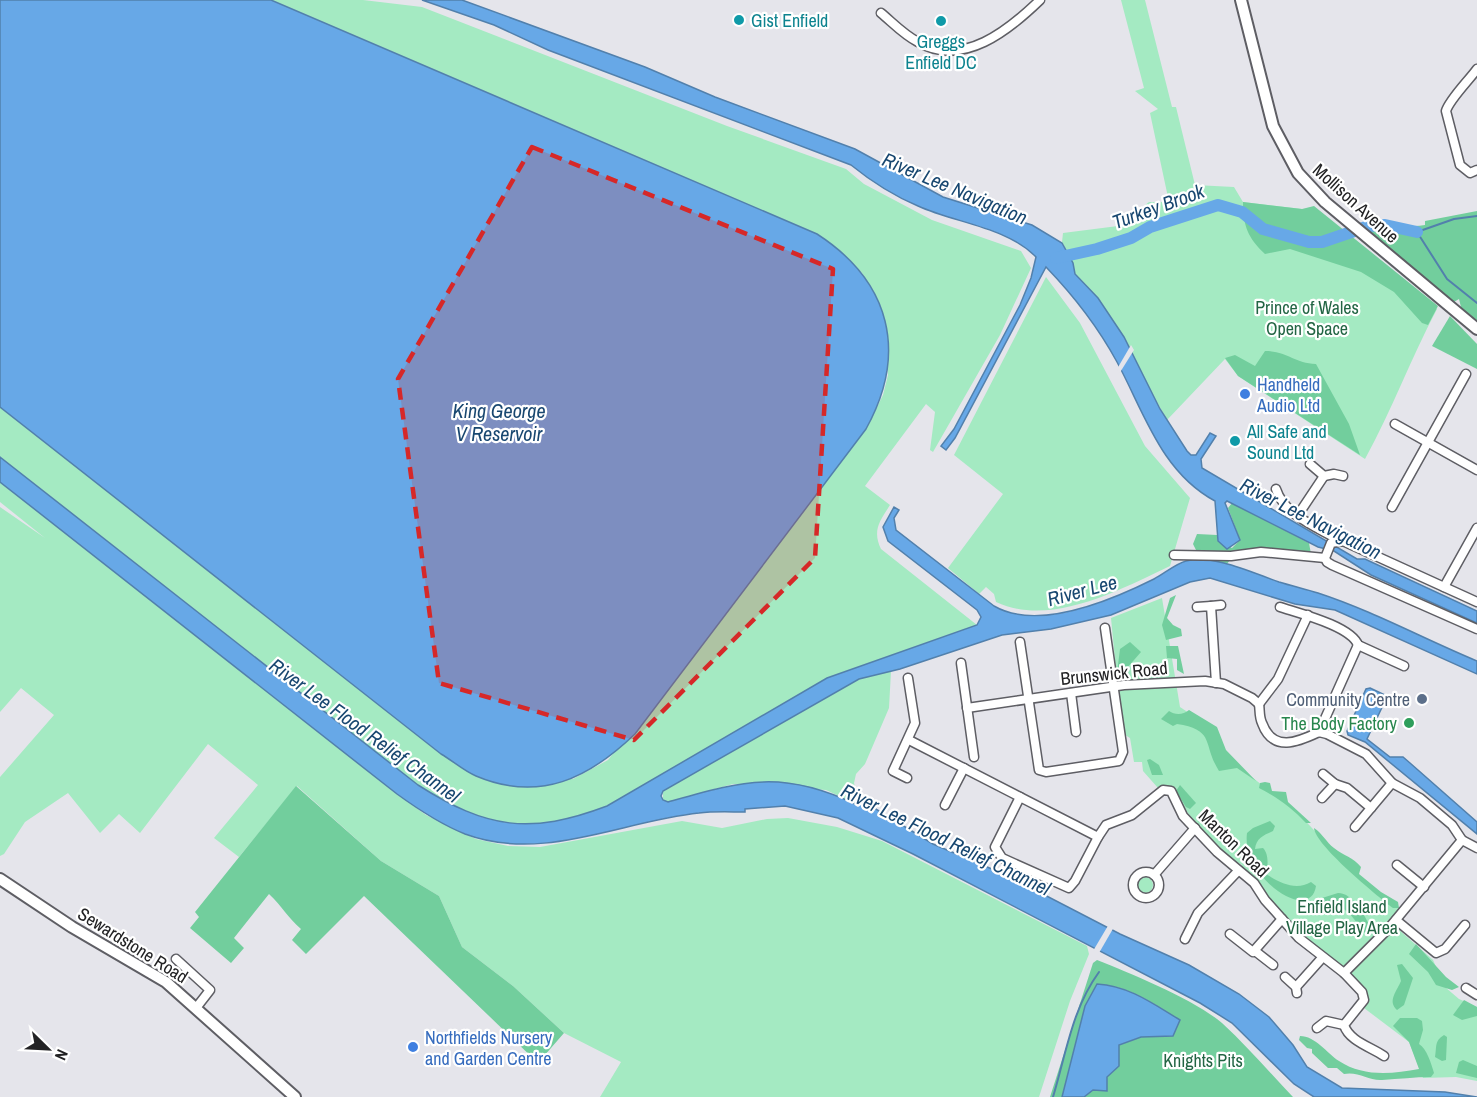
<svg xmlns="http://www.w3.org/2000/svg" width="1477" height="1097" font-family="'Archivo Narrow',sans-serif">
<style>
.green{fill:#a4eac2}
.forest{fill:#72ce9d}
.water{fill:#67a8e7;stroke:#5280ac;stroke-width:1.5}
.pier{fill:#e5e5eb}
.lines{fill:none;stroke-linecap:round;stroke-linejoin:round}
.stream{stroke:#5280ac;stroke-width:2}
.river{stroke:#67a8e7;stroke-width:12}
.minor-casing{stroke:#5e5e64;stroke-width:11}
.major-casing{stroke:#5e5e64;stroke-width:14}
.minor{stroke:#fff;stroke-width:8}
.major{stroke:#fff;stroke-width:10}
.marked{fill:#d62828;fill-opacity:0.2;stroke:#d62828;stroke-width:4.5;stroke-dasharray:12 8;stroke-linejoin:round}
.culture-dot{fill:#0f9aa8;stroke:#fff;stroke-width:2}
.shop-dot{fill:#3f7fe0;stroke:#fff;stroke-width:2}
.service-dot{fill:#5c6f8a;stroke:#fff;stroke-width:2}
.leisure-dot{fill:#2e9e5b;stroke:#fff;stroke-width:2}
.labels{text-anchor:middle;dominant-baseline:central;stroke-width:4.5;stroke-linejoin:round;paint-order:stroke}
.culture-label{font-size:18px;fill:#0d838f;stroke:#fff;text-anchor:start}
.street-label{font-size:18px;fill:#222224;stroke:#fff}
.park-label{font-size:18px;fill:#226544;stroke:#fff}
.shop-label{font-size:18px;fill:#366cbe;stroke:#fff;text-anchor:start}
.service-label{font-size:18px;fill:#4e5e75;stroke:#fff;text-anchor:end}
.leisure-label{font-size:18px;fill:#27864d;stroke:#fff;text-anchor:end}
.water-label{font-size:20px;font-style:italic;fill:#184770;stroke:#fff}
</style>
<rect width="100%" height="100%" fill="#e5e5eb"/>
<!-- green -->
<g class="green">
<path d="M271,0H363L422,7L727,126L846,169L864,184L932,220L1021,251L1031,268L1000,335L933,452L930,450L935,412L926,404L865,486L890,505C880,521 872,530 881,549L977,625L827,678L607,806C530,835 487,829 418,785L0,457V407L441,754L474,775L573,779L608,760L866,429L883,395L888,375L882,312L862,273L817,234Z"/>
<path d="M1121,0H1145L1172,107H1176L1195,185L1234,187L1243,202L1302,209L1437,309C1411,358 1392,410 1365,459L1238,376L1225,359L1167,420L1098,298L1075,274L1073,263L1062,242L1063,233L1118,226L1149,202H1169L1150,113L1158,109L1135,91L1144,88Z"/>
<path d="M1046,277L1080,323L1145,446L1190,498L1170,566C1121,589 1051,628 996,602L994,594L986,587L979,594L948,568L1003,494L954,455Z"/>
<polygon points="0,482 397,794 426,815 476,839 508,846 540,847 682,821 722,828 767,819 788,818 837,827 882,841 1087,946 1089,954 1070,1001 1039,1097 600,1097 621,1062 564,1033 513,986 462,947 439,896 381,861 297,786 239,857 214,838 258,785 208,744 140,833 119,814 100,833 68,793 25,822 4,854 0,856 0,777 54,715 21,688 0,712 0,507 45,538 0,502"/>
<path d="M1162,598L1180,707L1216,731L1226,757L1297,812L1355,874L1399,908L1389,921L1433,960L1445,987L1459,999L1477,1007V1081L1456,1077L1423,1078L1409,1042L1364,1008L1368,994L1273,906L1261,885L1246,873L1241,864C1221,861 1183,808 1172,789L1158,788L1143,771L1142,762H1134L1130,738L1122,733L1111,618Z"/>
<polygon points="891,671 889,708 865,764 856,774 854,783 858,798 856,804 826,790 733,784 668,802 663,800 663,791 859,679"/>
<circle cx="1145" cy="885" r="8"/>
</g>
<!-- forest -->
<g class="forest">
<path d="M1243,202L1302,209L1314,206L1438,306L1428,325L1422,323L1394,292L1361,272L1290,249L1265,254C1248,238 1243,226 1243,202Z"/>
<path d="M1477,211V321L1462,311L1459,299L1452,303L1362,224C1384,219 1404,229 1425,225V221Z"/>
<polygon points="1450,316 1477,344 1477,369 1432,346"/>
<path d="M1265,351C1287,351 1294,363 1316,364L1349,424L1360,455L1238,376L1225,358L1235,355L1255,366Z"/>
<polygon points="1232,503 1309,543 1311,554 1235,553 1227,564 1202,561 1207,554 1196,550 1193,544 1197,534 1217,535 1218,541 1232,548 1240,540 1228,508"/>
<polygon points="1176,595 1167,618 1173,625 1181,629 1182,636 1166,640 1162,625 1170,598"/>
<polygon points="1130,642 1141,652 1120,676 1117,673 1120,649"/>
<polygon points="1166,646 1178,646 1184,674 1177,670 1177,659 1167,658"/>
<path d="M1189,710L1217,727L1226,750L1256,781L1237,768L1219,771C1202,744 1216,730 1177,724L1173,726L1161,719L1169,711C1175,715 1183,715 1189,710Z"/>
<polygon points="1150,759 1159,765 1163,775 1152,775 1147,760"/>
<path d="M1265,782L1270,783L1272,791L1286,792L1288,802L1311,823H1306C1292,808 1277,797 1259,788L1260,783Z"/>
<polygon points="1180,785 1196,803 1190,809 1186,807 1176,791"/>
<path d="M296,786L381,861L439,896L462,947L513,986L564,1033L538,1063L364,896L306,954L292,940L301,929C288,918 282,906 269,894L234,938L244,948L231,963L190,928L199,917L195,912Z"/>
<path d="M1270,821L1275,826L1273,831C1264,835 1256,838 1255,849L1263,848C1269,854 1268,866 1266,874C1280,883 1296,891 1311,882L1316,886C1310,925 1241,876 1247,833L1253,828Z"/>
<path d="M1314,828C1323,834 1326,842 1334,848C1344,856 1353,857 1361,867L1359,874L1381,892L1398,902L1399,908H1393C1376,895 1315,845 1314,828Z"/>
<path d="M1338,893C1353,893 1365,915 1370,927L1365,933L1350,914L1340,906L1319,909L1317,906L1322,898Z"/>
<polygon points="1416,944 1446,977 1459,987 1452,990 1436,985 1428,972 1409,954"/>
<path d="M1097,960C1132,974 1195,1000 1222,1023C1247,1046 1270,1073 1293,1097H1084L1119,1066V1045L1141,1037L1173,1036L1179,1020C1153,1003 1129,986 1097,984L1085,1006L1065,1092L1062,1097H1050L1093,963Z"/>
<path d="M1402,964L1413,978L1404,1005L1397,1010C1387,1001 1397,991 1401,981L1397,965Z"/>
<polygon points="1464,1000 1477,1007 1477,1016 1462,1020 1453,1015"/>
<path d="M1400,1018H1417L1422,1021L1423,1030L1419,1044C1427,1049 1431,1063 1434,1073L1431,1077C1415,1077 1399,1079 1382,1080C1369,1081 1358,1071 1344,1074L1337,1068H1328L1312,1053V1049L1307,1048L1299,1040L1300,1036C1315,1036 1327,1053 1339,1061C1363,1077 1392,1074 1419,1069L1409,1042L1393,1026Z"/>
<path d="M1444,1035L1447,1037L1446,1060L1442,1061L1435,1057C1437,1047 1434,1041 1444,1035Z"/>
<polygon points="1463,1060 1477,1066 1477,1078 1456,1073 1459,1062"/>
</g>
<!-- water -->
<g class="water">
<path d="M0,0H271L817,234C891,282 908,353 866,429L635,734C589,778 540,803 476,776C464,771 453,761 441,754L0,407Z"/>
<path d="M422,0H462L645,67L715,97L855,149L943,197L1032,225L1062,243L1073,263L1075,274L1098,298L1124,337L1160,409L1187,451L1191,455H1196L1210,433L1216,436L1201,459L1202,468L1357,559H1365L1477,611V623L1371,575L1334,551L1318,547L1227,501L1225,503L1240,540L1227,549L1218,541L1215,501C1161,472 1144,412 1117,362C1098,327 1073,295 1046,267L955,438L946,450L941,446L954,429L1020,305L1031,278L1036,257C1007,227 955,223 918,206C894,196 872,182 851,165L548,50L494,25Z"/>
<path d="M0,457L418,785C487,829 530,835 607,806L827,678L977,625L981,617L977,610L888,541L883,527L894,507L899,510L894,518L896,530L994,606C1039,632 1112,600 1154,579C1164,574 1175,564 1186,561C1213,554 1253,573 1279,582C1292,586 1305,589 1318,593C1373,611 1424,639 1477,661V674L1335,610L1295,604L1210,578L1190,582L1111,615L1051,629L1002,635L900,669L859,679L663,791L661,796L663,800L668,802C743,781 781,769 855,804L858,798L933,844L1006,875L1120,934L1189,965L1239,994L1269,1017L1293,1045L1307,1067L1342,1088L1445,1092L1477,1097H1314L1294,1084L1232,1023L1200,1003L913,854L838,818L785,806L745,809V812C730,812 714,811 699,813C621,821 543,863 465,834C440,824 419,810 397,794L0,482Z"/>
<polygon points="1370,688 1385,695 1386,699 1367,739 1390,757 1403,757 1410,763 1477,822 1477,834 1365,742 1348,735 1347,731 1366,689"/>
<path d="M1097,984C1129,986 1152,1003 1180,1020L1173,1036L1141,1037L1119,1045V1066L1107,1077V1091L1093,1090L1084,1097H1062L1085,1006Z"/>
</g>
<!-- pier -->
<g class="pier">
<polygon points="1131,345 1134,350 1119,374 1117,369"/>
<polygon points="1109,924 1114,927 1099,953 1093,951"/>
</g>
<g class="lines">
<!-- stream -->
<g class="stream">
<polyline points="1477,216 1454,219 1417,232 1447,279 1477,303"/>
<path d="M1053,1097C1066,1054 1072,1009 1099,972"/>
</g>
<!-- river -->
<polyline class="river" points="1056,258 1097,249 1131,238 1150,227 1218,205 1242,212 1263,229 1309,242 1322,242 1369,226 1385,225 1417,232"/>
<defs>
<g id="minor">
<path d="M881,13C893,23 904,35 918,42C963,68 1009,30 1040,0"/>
<path d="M1477,69C1469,80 1449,100 1446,111L1460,165L1470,173L1477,170"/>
<polyline points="1395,424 1477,470"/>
<polyline points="1310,464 1324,476 1334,474 1343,476"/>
<path d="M1276,489C1284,515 1317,527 1339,540"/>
<polyline points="1392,507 1466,374"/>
<polyline points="1298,515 1324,476"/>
<polyline points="1174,555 1231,556 1261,552 1325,558"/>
<polyline points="1444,587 1477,528"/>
<polyline points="1477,602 1343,541 1331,543 1325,558 1327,562 1332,565 1477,629"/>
<polyline points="1211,606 1221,605"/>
<polyline points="1197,607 1211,606 1216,683"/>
<path d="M1280,607C1298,613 1351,626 1358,645"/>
<polyline points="1020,642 1039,770 1046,772 1119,761 1123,752 1105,628"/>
<polyline points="1358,645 1404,666"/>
<polyline points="961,663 974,757"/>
<polyline points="1071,693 1076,732"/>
<polyline points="1259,704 1278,679 1308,615"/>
<path d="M1259,704C1260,710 1259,717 1262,723C1273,753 1298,742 1319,732"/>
<polyline points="967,708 1124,685 1205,681 1224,684 1252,698 1259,704"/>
<polyline points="1319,732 1327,734 1366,754 1392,783 1420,798 1452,825 1462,840 1477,848"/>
<polyline points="1319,732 1358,645"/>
<path d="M909,740L1098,837L1106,825L1132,815L1163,790L1171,791L1183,816L1217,852L1254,883L1265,900L1299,938L1344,973L1362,992L1364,1000L1344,1025C1349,1041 1371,1047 1384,1056"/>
<polyline points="1323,774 1335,784 1347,788 1371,808"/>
<polyline points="907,778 893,771 915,723 908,678"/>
<polyline points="1020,797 995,847 1002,858 1069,888 1075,881 1098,837"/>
<polyline points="1322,798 1335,784"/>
<polyline points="945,805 964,768"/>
<polyline points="1355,827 1392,783"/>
<polyline points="1397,865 1424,887"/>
<circle cx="1146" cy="885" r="13"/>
<polyline points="1154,875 1195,828"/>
<polyline points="1396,920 1436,953 1445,949 1465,925"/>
<polyline points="1230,934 1253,952 1282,919"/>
<polyline points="1185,939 1198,913 1238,871"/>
<polyline points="1255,951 1273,965"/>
<polyline points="176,959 210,990 196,1008"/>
<polyline points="1344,973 1389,928 1462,840"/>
<polyline points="1285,977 1296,987 1297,993"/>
<polyline points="1296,987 1322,958"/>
<polyline points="1466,988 1477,995"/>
<polyline points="1317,1028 1326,1021 1344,1025"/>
</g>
<g id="major">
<polyline points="1241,0 1273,126 1298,173 1325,202 1477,329"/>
<polyline points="0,879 72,927 166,982 295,1097"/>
</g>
</defs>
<!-- minor casing -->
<use href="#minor" class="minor-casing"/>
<!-- major casing -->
<use href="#major" class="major-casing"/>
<!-- minor -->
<use href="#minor" class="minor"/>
<!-- major -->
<use href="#major" class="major"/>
</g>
<!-- marked area -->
<path class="marked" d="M532,147L833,269L815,558L634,740L439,683L398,379Z"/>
<!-- markers -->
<g class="culture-dot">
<circle cx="739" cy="20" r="6"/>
<circle cx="941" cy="21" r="6"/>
<circle cx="1235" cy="441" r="6"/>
</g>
<g class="shop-dot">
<circle cx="1245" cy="394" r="6"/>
<circle cx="413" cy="1047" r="6"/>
</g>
<circle class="service-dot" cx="1422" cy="699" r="6"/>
<circle class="leisure-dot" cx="1409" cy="723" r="6"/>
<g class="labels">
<!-- culture labels -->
<g class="culture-label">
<text x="751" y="20">Gist Enfield</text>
<text x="941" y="41" text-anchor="middle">Greggs<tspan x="941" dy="21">Enfield DC</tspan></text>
<text x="1247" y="431">All Safe and<tspan x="1247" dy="21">Sound Ltd</tspan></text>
</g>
<!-- street labels -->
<g class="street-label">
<text transform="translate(1356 203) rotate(42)">Mollison Avenue</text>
<text transform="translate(1114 673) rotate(-6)">Brunswick Road</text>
<text transform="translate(1234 843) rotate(44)">Manton Road</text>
<text transform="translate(133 945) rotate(32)">Sewardstone Road</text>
</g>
<!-- park labels -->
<g class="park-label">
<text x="1307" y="307">Prince of Wales<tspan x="1307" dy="21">Open Space</tspan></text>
<text x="1342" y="906">Enfield Island<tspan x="1342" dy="21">Village Play Area</tspan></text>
<text x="1203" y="1060">Knights Pits</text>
</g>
<!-- shop labels -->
<g class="shop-label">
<text x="1257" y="384">Handheld<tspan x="1257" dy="21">Audio Ltd</tspan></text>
<text x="425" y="1037">Northfields Nursery<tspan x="425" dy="21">and Garden Centre</tspan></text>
</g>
<!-- service labels -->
<g class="service-label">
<text x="1410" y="699">Community Centre</text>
</g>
<!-- leisure labels -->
<g class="leisure-label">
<text x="1397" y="723">The Body Factory</text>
</g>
<!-- water labels -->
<g class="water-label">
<text transform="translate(955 188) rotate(23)">River Lee Navigation</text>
<text transform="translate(1158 206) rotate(-20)">Turkey Brook</text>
<text x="499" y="410">King George<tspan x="499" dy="23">V Reservoir</tspan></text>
<text transform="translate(1311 518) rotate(27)">River Lee Navigation</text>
<text transform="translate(1082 590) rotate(-15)">River Lee</text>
<text transform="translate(365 730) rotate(36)">River Lee Flood Relief Channel</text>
<text transform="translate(946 839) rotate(26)">River Lee Flood Relief Channel</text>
</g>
</g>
<!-- north arrow -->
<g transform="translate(48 1049) rotate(114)" stroke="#ffffff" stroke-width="4.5" paint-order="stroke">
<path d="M0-4.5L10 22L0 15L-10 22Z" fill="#222224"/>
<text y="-9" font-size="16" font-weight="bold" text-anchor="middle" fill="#222224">N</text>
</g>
</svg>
